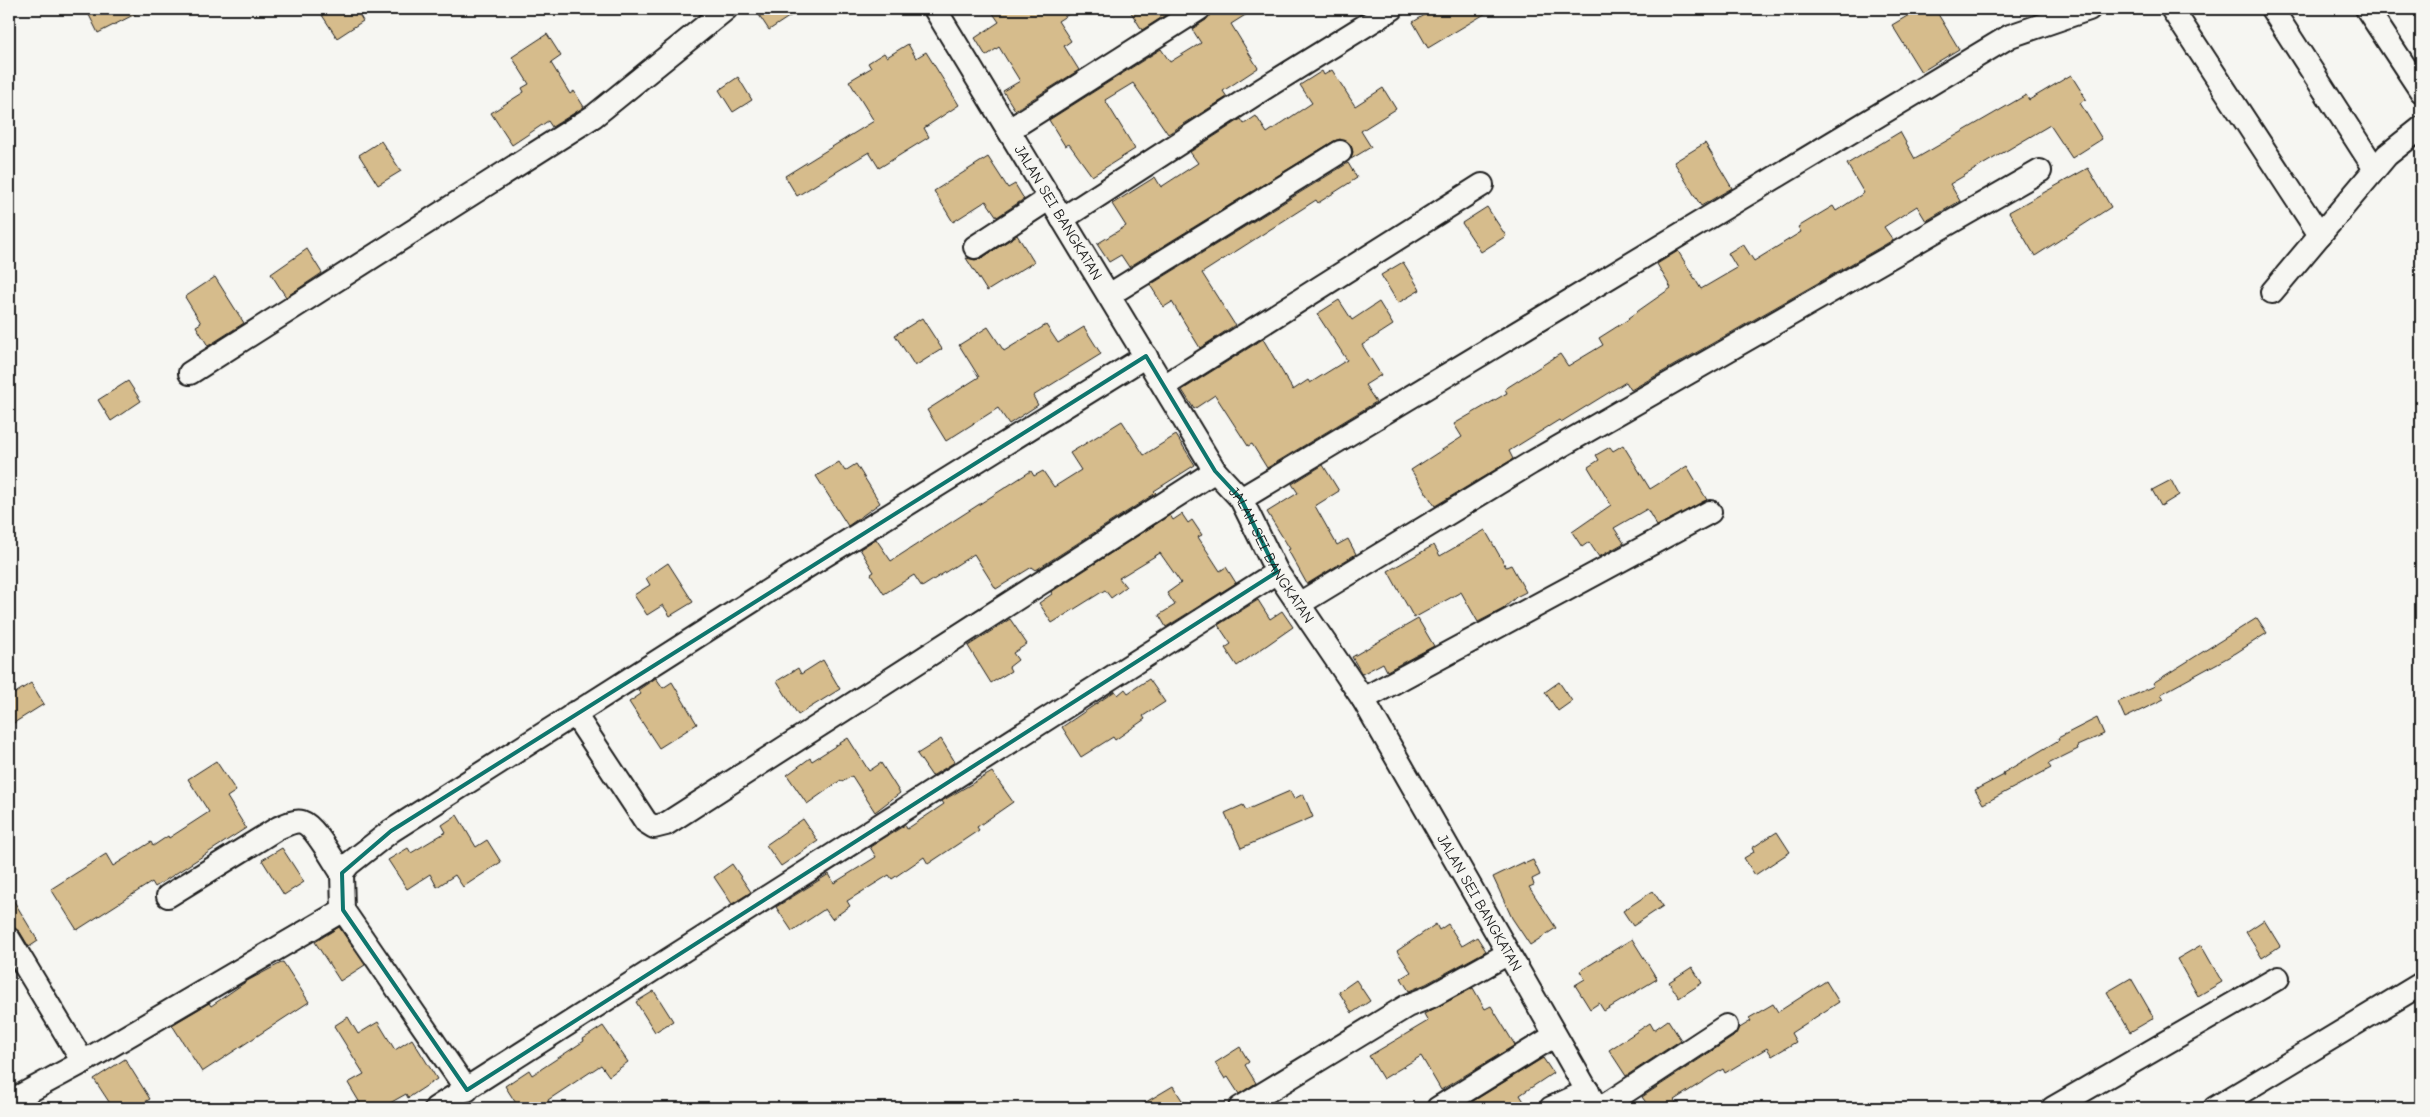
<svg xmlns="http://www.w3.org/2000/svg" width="2430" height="1117" font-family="'Comic Neue',sans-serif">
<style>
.building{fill:#d6bc8c;stroke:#1c1c1c}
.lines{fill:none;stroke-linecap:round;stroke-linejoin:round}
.minor-casing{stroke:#1c1c1c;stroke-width:26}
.minor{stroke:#f6f6f2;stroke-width:22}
.marked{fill:none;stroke:#0f766e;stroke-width:4;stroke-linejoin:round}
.labels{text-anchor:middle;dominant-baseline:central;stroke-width:4;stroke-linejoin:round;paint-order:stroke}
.street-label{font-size:15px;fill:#1c1c1c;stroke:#f6f6f2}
</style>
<rect width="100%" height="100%" fill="#f6f6f2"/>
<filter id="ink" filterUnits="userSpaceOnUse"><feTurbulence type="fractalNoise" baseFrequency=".02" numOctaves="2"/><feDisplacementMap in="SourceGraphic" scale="10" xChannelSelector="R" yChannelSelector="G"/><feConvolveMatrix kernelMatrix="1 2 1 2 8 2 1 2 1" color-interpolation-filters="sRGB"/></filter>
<g filter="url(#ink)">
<!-- building -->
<g class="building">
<polygon points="86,9 145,9 98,33"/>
<polygon points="318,9 356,9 363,21 337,38"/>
<polygon points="755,9 801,9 769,30"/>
<polygon points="990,9 1077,9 1058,21 1071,41 1064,46 1079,70 1015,110 1003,91 1020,81 999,47 986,56 975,38 999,22"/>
<polygon points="1129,9 1175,9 1142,30"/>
<polygon points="1212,9 1255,9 1231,24 1258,68 1223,91 1227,97 1168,134 1133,83 1105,100 1135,149 1092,176 1069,144 1065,146 1049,120 1161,49 1170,62 1201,43 1192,29 1206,20"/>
<polygon points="1435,9 1493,9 1428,48 1413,22"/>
<polygon points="1919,9 1935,9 1959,49 1921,72 1892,25"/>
<polygon points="547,34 561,56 551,63 570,94 574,91 584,107 552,127 548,121 512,145 491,113 524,92 522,88 529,84 512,57"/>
<polygon points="908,44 916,58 926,52 959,105 924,128 929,137 879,168 869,152 797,196 785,176 874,121 849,81 871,68 868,63 884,53 887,57"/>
<polygon points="1332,70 1355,106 1383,88 1396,109 1361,131 1371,147 1351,159 1353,152 1351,145 1340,139 1334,141 1129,267 1121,255 1109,262 1097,244 1126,226 1112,204 1155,177 1161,187 1198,163 1190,152 1241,119 1244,124 1256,116 1267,133 1312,103 1300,85 1322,71 1324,75"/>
<polygon points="2071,75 2086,99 2080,103 2102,139 2072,158 2050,125 1950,184 1960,201 1926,221 1917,206 1884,227 1893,240 1631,390 1626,382 1561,422 1559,420 1509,451 1513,459 1435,506 1411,470 1462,437 1454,424 1507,393 1505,389 1560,354 1568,366 1603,345 1599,338 1629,319 1628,318 1671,288 1657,264 1678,251 1701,289 1737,268 1728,253 1743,244 1754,261 1801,232 1798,227 1833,206 1836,211 1864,193 1847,164 1900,132 1915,159 2026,95 2029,100"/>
<polygon points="738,77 752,100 733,112 719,90"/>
<polygon points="381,141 401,171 378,185 359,155"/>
<polygon points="1705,143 1732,188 1701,206 1674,162"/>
<polygon points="988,157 1008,188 1015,184 1024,199 997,217 986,201 953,222 934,191"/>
<polygon points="1348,163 1357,178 1318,203 1316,200 1202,273 1235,325 1200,348 1172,302 1164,307 1150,285"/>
<polygon points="2088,168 2111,207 2035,256 2009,212"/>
<polygon points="1487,207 1506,236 1481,252 1462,223"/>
<polygon points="1017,235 1034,262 987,291 966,258 975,260 982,258"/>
<polygon points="307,249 322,273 286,297 271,274"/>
<polygon points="1403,262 1420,290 1398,303 1381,275"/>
<polygon points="215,277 244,323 208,346 196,326 201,323 185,297"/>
<polygon points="1339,300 1352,320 1379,302 1393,325 1362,345 1381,375 1365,385 1376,402 1267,468 1252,444 1248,446 1215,395 1194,409 1182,390 1263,339 1293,390 1308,380 1310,383 1347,360 1317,314"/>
<polygon points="922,318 942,349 915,366 895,335"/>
<polygon points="1046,325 1058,343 1084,327 1101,354 1033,396 1038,405 1009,424 998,408 946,441 927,410 979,377 959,345 988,327 1004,351"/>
<polygon points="128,381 141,401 111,421 98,400"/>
<polygon points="1122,421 1144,455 1176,435 1195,465 1154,491 1156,493 1036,570 1032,567 996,589 974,554 922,587 914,575 884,594 871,574 874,572 860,549 876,539 891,561 1031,471 1034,476 1043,471 1054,487 1081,470 1070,453"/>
<polygon points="1623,445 1650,489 1687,466 1707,500 1657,526 1647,509 1614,528 1624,543 1599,557 1589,542 1582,547 1572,532 1611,505 1588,467 1599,460 1596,455 1610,447 1613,451"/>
<polygon points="839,462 845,471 856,464 880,503 848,526 816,476"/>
<polygon points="1323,465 1339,491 1315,506 1337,545 1348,539 1356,554 1307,584 1288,550 1290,549 1267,512 1298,493 1292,484"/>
<polygon points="2171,480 2179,495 2161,506 2152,490"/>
<polygon points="1182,514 1188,523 1192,520 1202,535 1198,537 1220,571 1226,567 1236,583 1166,627 1159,615 1175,605 1167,593 1181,583 1160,553 1119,578 1126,587 1111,598 1105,590 1052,623 1039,603 1052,594 1051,592 1170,515 1173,520"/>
<polygon points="1485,530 1506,567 1511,565 1526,592 1516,597 1503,609 1478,622 1461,592 1414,618 1388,571 1434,545 1440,556"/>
<polygon points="668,563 693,602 670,616 663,605 647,615 634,595 650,585 646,578"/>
<polygon points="1258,600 1270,619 1282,611 1293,627 1237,666 1225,648 1231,644 1218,625"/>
<polygon points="2257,618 2267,633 2236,653 2161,694 2164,699 2125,718 2118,702 2155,686 2153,683"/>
<polygon points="1010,619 1027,644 1013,653 1018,660 1009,667 1011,671 991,683 968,646"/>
<polygon points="1418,619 1434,646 1387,671 1383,663 1362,674 1352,657"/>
<polygon points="823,660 840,689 798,715 777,681 798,668 801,674"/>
<polygon points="656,678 663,688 672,682 697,724 659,748 629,702 641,694 638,690"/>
<polygon points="1149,679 1165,702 1143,716 1145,719 1115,740 1113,737 1081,757 1062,727 1115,691 1118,695 1125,689 1128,693"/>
<polygon points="1559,682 1572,701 1558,711 1545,692"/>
<polygon points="31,683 44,704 9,726 9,697"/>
<polygon points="2097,718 2104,734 2077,746 2078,749 2048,764 2051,768 1983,804 1975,790 2004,775 2003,773 2059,740 2058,738"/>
<polygon points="848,738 869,771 881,763 900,793 875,812 852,776 842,782 841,780 807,804 787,775 810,758 812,761"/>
<polygon points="941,739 955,762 932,776 917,754"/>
<polygon points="216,761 236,791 227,797 246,828 155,887 152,882 77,930 51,889 106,854 113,866 151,842 153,846 168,836 169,838 209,812 188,779"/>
<polygon points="992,772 1013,802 977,827 979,830 928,864 924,857 892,879 889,875 847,901 850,906 832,919 825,909 792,931 776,907 829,874 834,883 876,857 870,847 905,825 907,829 944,804 942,801"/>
<polygon points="1290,791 1294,799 1303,794 1313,817 1241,848 1225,813 1243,805 1246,810"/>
<polygon points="457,815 476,847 487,840 501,862 463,887 455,875 437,887 430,874 407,889 388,860 408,848 411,853 446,832 442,825"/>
<polygon points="803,819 818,841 781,866 766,845"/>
<polygon points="1777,832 1790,852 1755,875 1744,858 1754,852 1752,848"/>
<polygon points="282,848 304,882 284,895 262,860"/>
<polygon points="1533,860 1540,875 1532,879 1534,885 1529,887 1556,928 1530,945 1512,918 1493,877 1524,862 1524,864"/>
<polygon points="732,864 751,892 732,904 714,877"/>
<polygon points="1653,891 1663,906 1633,926 1623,911"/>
<polygon points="9,893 38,941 29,947 20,932 9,926"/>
<polygon points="2264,920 2280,946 2262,958 2246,932"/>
<polygon points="1436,924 1439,930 1448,924 1462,946 1477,937 1486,951 1426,984 1409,991 1401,978 1411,972 1397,951"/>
<polygon points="339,927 365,965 340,981 315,942"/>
<polygon points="1632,939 1657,979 1604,1011 1599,1003 1590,1009 1575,985 1585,979 1580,971"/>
<polygon points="2201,945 2222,982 2198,996 2177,959"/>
<polygon points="283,962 309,1002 202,1072 172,1025 209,1003 211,1006 247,981"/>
<polygon points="1692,967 1702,983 1679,998 1669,982"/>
<polygon points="2131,978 2154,1018 2130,1032 2107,992"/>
<polygon points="1356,980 1370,1001 1352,1013 1339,992"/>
<polygon points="1826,981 1839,1002 1791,1033 1796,1042 1772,1056 1767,1048 1725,1073 1723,1069 1674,1100 1680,1108 1650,1108 1642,1097 1733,1037 1738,1029 1751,1021 1749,1018 1773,1004 1778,1012"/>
<polygon points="1473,988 1485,1009 1491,1006 1515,1045 1441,1090 1421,1056 1383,1079 1369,1056 1428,1021 1424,1014"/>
<polygon points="654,991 673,1021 655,1032 636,1002"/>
<polygon points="348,1017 358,1034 378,1022 395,1050 412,1039 437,1079 408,1098 406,1094 381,1108 363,1108 348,1083 364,1074 334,1026"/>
<polygon points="1668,1020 1681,1040 1626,1076 1609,1050 1650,1023 1654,1030"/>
<polygon points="603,1026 628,1062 609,1076 601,1065 548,1100 553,1108 519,1108 505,1086 529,1070 532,1075 584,1041 583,1039"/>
<polygon points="1240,1047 1249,1062 1245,1065 1256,1083 1239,1094 1228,1077 1225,1079 1215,1063"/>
<polygon points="1543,1058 1553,1073 1520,1095 1528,1108 1462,1108"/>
<polygon points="125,1059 150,1099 135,1108 113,1108 94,1079"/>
<polygon points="1173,1086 1187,1108 1136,1108"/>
</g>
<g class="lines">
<defs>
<g id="minor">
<path id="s1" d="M935,9L1215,471L1241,499L1277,572L1363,699L1597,1108"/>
<polyline points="2172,9 2320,235"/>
<polyline points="2272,9 2375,169"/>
<polyline points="2367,9 2421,91"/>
<polyline points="1009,130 1199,9"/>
<polyline points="1062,219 1263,89 1392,9"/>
<polyline points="975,247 1050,198"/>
<polyline points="2272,292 2387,155 2421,128"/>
<polyline points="1109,295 1340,152"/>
<polyline points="190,373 594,116 726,9"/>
<polyline points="1164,386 1482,185"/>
<polyline points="1241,499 2010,36 2089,9"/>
<polyline points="1299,604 1531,463 2040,171"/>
<polyline points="1363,699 1710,512"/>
<polyline points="574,713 646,822 654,827 666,824 1215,471"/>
<path d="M168,896L278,828C285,825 295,820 302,822C315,826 334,862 342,873"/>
<polyline points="343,910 467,1090"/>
<polyline points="9,939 83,1062"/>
<polyline points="9,1102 83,1062 343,910 342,873 349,864 391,831 790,577 1146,356"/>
<polyline points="436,1108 1277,572"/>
<polyline points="1240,1108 1407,1006 1432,996 1507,954"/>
<polyline points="1438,1108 1554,1036"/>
<polyline points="1551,1108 1588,1091"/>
<polyline points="1601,1108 1726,1026"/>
<polyline points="2053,1108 2278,978"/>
<polyline points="2215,1108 2421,984"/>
</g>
</defs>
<!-- minor casing -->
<use href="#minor" class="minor-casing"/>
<!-- minor -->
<use href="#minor" class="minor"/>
</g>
</g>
<!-- marked area -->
<path class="marked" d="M1146,356L1215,471L1241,499L1277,572L467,1090L343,910L342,873L391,831Z"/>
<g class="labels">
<!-- street labels -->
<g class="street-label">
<text stroke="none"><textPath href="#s1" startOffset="238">JALAN SEI BANGKATAN</textPath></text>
<text stroke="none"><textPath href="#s1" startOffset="642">JALAN SEI BANGKATAN</textPath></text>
<text stroke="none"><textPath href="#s1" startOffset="1048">JALAN SEI BANGKATAN</textPath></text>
</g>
</g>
<!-- margin -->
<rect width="2430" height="1117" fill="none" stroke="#f6f6f2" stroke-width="30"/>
<rect x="15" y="15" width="2400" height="1087" fill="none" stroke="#1c1c1c" stroke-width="2" filter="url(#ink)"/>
</svg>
